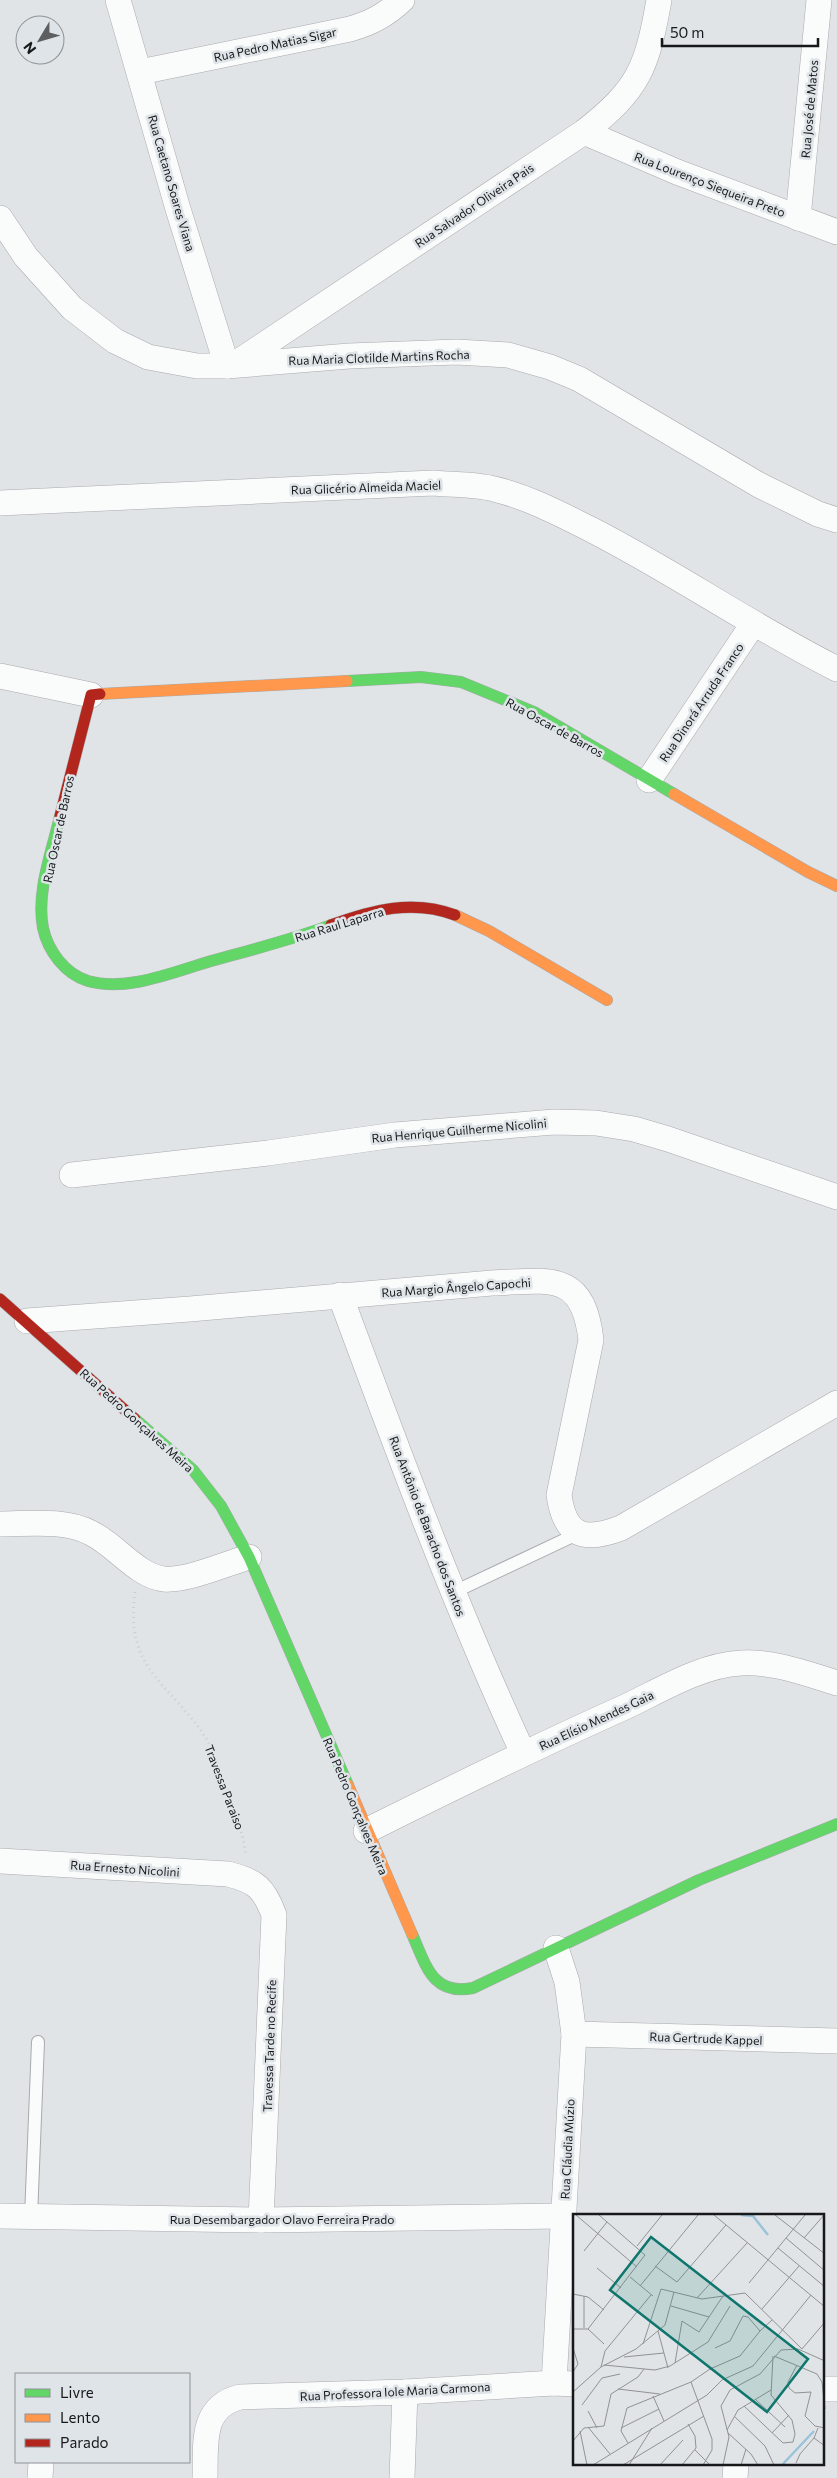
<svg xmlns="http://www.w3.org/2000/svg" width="837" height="2478" font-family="Commissioner,sans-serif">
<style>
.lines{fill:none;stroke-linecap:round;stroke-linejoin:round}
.lane-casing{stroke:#a8aaac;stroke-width:14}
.street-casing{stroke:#a8aaac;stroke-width:26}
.fast-casing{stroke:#a8aaac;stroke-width:12}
.slow-casing{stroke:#a8aaac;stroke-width:12}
.jam-casing{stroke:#a8aaac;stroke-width:12}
.path{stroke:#cccdce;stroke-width:3;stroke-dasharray:1 4;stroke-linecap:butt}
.lane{stroke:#fafbfb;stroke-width:12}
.street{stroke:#fafbfb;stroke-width:25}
.fast{stroke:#63d668;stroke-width:11}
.slow{stroke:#ff974d;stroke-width:11}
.jam{stroke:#b3261e;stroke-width:11}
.labels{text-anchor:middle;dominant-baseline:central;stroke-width:5;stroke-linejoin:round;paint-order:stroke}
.street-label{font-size:12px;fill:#161819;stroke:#dfe4e9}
.inset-river{fill:none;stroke:#9ac3da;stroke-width:2.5}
.inset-road{fill:none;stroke:#909295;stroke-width:1}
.view{fill:#0f766e;fill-opacity:0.15;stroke:#0f766e;stroke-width:2.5}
.inset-edge{fill:none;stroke:#161819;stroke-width:2.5}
</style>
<rect width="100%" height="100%" fill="#e1e4e7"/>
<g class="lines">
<defs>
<g id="lane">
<polyline points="454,1592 577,1534"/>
<polyline points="31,2217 38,2042"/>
</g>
<g id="street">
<polyline points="118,0 178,209 227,366"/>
<path d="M140,72L350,29C371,23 386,15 402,0"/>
<polyline points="584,132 677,172 837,232"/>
<polyline points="0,218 26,257 72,308 115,341 148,357 197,366 227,366 349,356 457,352 508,355 550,367 579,379 759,485 818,514 837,520"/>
<polyline points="798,218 819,0"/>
<path d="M235,364L584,132C639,89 647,68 659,0"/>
<path d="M0,503L433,483C453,485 475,484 494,489C528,497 560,514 592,530C676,573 753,627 837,669"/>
<polyline points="0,676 91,695"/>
<polyline points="649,780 753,624"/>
<polyline points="72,1175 268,1153 395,1135 554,1122 596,1123 634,1129 668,1139 837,1197"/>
<path d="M340,1295C397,1449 454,1604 523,1753"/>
<path d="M27,1321L190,1309L492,1283C549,1281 583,1270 591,1340L559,1495C565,1537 584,1542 621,1528L837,1403"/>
<path d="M0,1524C28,1524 65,1519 91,1533C116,1545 137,1576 164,1579C187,1581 225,1564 249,1557"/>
<path d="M366,1831C452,1788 538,1746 625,1707C661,1690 701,1665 741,1663C774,1661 807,1674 837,1683"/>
<path d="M0,1861L228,1874C256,1881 264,1888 274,1915L261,2220"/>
<polyline points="574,2034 837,2041"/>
<polyline points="0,2216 261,2220 563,2216"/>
<polyline points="554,2383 574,2034 567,1982 556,1948"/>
<polyline points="823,2389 837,2389"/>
<polyline points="40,2478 41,2462"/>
<path d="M205,2478C206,2444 200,2407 240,2397L405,2392L554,2383L574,2384"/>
<polyline points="402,2478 405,2392"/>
<polyline points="735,2478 736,2464"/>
</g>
<g id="fast">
<polyline points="347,681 421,677 461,682 534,712 674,794"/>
<path d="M60,816C52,851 36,892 43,928C48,951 65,974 88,981C128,992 173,972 211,961C251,950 291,940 331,925"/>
<polyline points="135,1419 193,1470 221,1506 249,1557 348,1785"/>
<path d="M412,1934C426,1965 432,1996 473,1988L699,1880L837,1824"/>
</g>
<g id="slow">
<polyline points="100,694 347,681"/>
<polyline points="674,794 808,872 837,886"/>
<polyline points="455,915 489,931 607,1000"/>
<polyline points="348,1785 412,1934"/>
</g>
<g id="jam">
<polyline points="60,816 91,695 100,694"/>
<path d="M331,925C372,910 413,899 455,915"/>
<polyline points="0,1299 135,1419"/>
</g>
</defs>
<!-- lane casing -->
<use href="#lane" class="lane-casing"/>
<!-- street casing -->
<use href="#street" class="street-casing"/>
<!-- fast casing -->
<use href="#fast" class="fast-casing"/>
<!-- slow casing -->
<use href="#slow" class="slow-casing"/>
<!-- jam casing -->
<use href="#jam" class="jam-casing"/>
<!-- path -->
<path class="path" d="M135,1592C124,1674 173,1683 209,1743C215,1752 217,1763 221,1772C232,1800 242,1827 246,1856"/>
<!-- lane -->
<use href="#lane" class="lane"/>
<!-- street -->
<use href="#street" class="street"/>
<!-- fast -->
<use href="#fast" class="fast"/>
<!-- slow -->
<use href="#slow" class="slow"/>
<!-- jam -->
<use href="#jam" class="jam"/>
</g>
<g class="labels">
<!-- street labels -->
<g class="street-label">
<text transform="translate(275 44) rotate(-12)">Rua Pedro Matias Sigar</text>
<text transform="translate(809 109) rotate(-85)">Rua José de Matos</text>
<text transform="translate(172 183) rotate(74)">Rua Caetano Soares Viana</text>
<text transform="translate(710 184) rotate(21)">Rua Lourenço Siequeira Preto</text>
<text transform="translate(474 205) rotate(-34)">Rua Salvador Oliveira Pais</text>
<text transform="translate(379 357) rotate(-2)">Rua Maria Clotilde Martins Rocha</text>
<text transform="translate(366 487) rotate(-2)">Rua Glicério Almeida Maciel</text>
<text transform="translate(701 702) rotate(-56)">Rua Dinorá Arruda Franco</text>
<text transform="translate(555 727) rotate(29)">Rua Oscar de Barros</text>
<text transform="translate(58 829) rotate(-78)">Rua Oscar de Barros</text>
<text transform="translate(339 924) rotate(-17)">Rua Raul Laparra</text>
<text transform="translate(459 1130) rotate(-5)">Rua Henrique Guilherme Nicolini</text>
<text transform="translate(456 1287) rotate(-4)">Rua Margio Ângelo Capochi</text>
<text transform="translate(137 1420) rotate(42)">Rua Pedro Gonçalves Meira</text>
<text transform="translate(428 1526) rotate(69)">Rua Antônio de Baracho dos Santos</text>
<text transform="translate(596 1720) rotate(-25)">Rua Elísio Mendes Gaia</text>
<text transform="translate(225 1787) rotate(69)">Travessa Paraiso</text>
<text transform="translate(356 1806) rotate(67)">Rua Pedro Gonçalves Meira</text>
<text transform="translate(125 1868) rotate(4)">Rua Ernesto Nicolini</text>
<text transform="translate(706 2038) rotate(2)">Rua Gertrude Kappel</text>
<text transform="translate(269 2046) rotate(-88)">Travessa Tarde no Recife</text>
<text transform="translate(567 2149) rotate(-87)">Rua Cláudia Múzio</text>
<text x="282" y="2219">Rua Desembargador Olavo Ferreira Prado</text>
<text transform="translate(395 2391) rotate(-3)">Rua Professora Iole Maria Carmona</text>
</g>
</g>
<!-- overview -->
<g transform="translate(573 2214)">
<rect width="251" height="251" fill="#e1e4e7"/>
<path class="inset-river" d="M168,1L180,2L195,21M209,251L241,217"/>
<path class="inset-road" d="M3,1L64,53M141,1L252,93M202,1L252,40M213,24L252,57M231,24L251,1M64,32L89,1M205,34L252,73M11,37L34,8M82,52L104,68L153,11M24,54L48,74M57,63L80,82M176,69L232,1M67,72L125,1M0,80L15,83L31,96M11,82V114M124,84L174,29M98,92L136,103M189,95L226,52M0,115H15L31,130M15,115L72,41L26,1M85,117L95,154M187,117L199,106M70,130L88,75L129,85L172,79L229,135M0,134L5,150L0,158M229,135L252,108M201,142L244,160L249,168L252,195M51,143L91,139M102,149L109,107L126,118L150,82M31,151L82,156L97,152L135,128L157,92M224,151L215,168L216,174L222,179L238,178L232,202L242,212L252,214M28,153L32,137L78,81M118,168L139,225V236L130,251M45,175L87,180M0,178L28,153L63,135L92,111L101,78M80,182L91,207M182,185L212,213M9,191L29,164L47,160M171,192L210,229L220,228L222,220L219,206L198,181L200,142M15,197L24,214M161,202L192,232L201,251M15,213L37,240M48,214L86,195M245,214L241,224L252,232M154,216L165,196L198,176M7,217L14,251M155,219L178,240L185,251M199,219L216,201M0,227L11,214L31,212L38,180L65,163L71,155M55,229L48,217L54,194L118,168L137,155L167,142L187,117L175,103L170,102L157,127L142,134M122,236L137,251M223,249L227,240L241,224M20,251L134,181L149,166L180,152L238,81M50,251L131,202M56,251L79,214M87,251L110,226M109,251L123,234L122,222L115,210M150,251L156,223L148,192L157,176L187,160L208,136L225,135L252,147M168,251L173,235"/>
<path class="view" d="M78,23L235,145L194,198L37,76Z"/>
<rect width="251" height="251" class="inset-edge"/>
</g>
<!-- legend -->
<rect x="15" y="2373" width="175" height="90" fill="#dfe4e9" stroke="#8f9296"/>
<rect x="25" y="2389" width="25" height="8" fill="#63d668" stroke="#8f9296"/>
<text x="60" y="2398" font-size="15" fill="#161819">Livre</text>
<rect x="25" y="2414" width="25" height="8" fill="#ff974d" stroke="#8f9296"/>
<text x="60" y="2423" font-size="15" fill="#161819">Lento</text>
<rect x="25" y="2439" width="25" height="8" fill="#b3261e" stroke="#8f9296"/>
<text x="60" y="2448" font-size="15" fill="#161819">Parado</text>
<!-- north arrow -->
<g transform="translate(40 40) rotate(232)"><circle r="24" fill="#dfe4e9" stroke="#8f9296"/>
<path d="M0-4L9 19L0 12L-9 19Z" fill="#5d5f61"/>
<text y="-8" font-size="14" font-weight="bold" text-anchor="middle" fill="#161819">N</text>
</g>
<!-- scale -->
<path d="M662 38v8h156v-8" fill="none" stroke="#161819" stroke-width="2.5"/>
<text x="670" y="38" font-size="15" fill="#161819" stroke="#dfe4e9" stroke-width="4" paint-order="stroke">50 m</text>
</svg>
